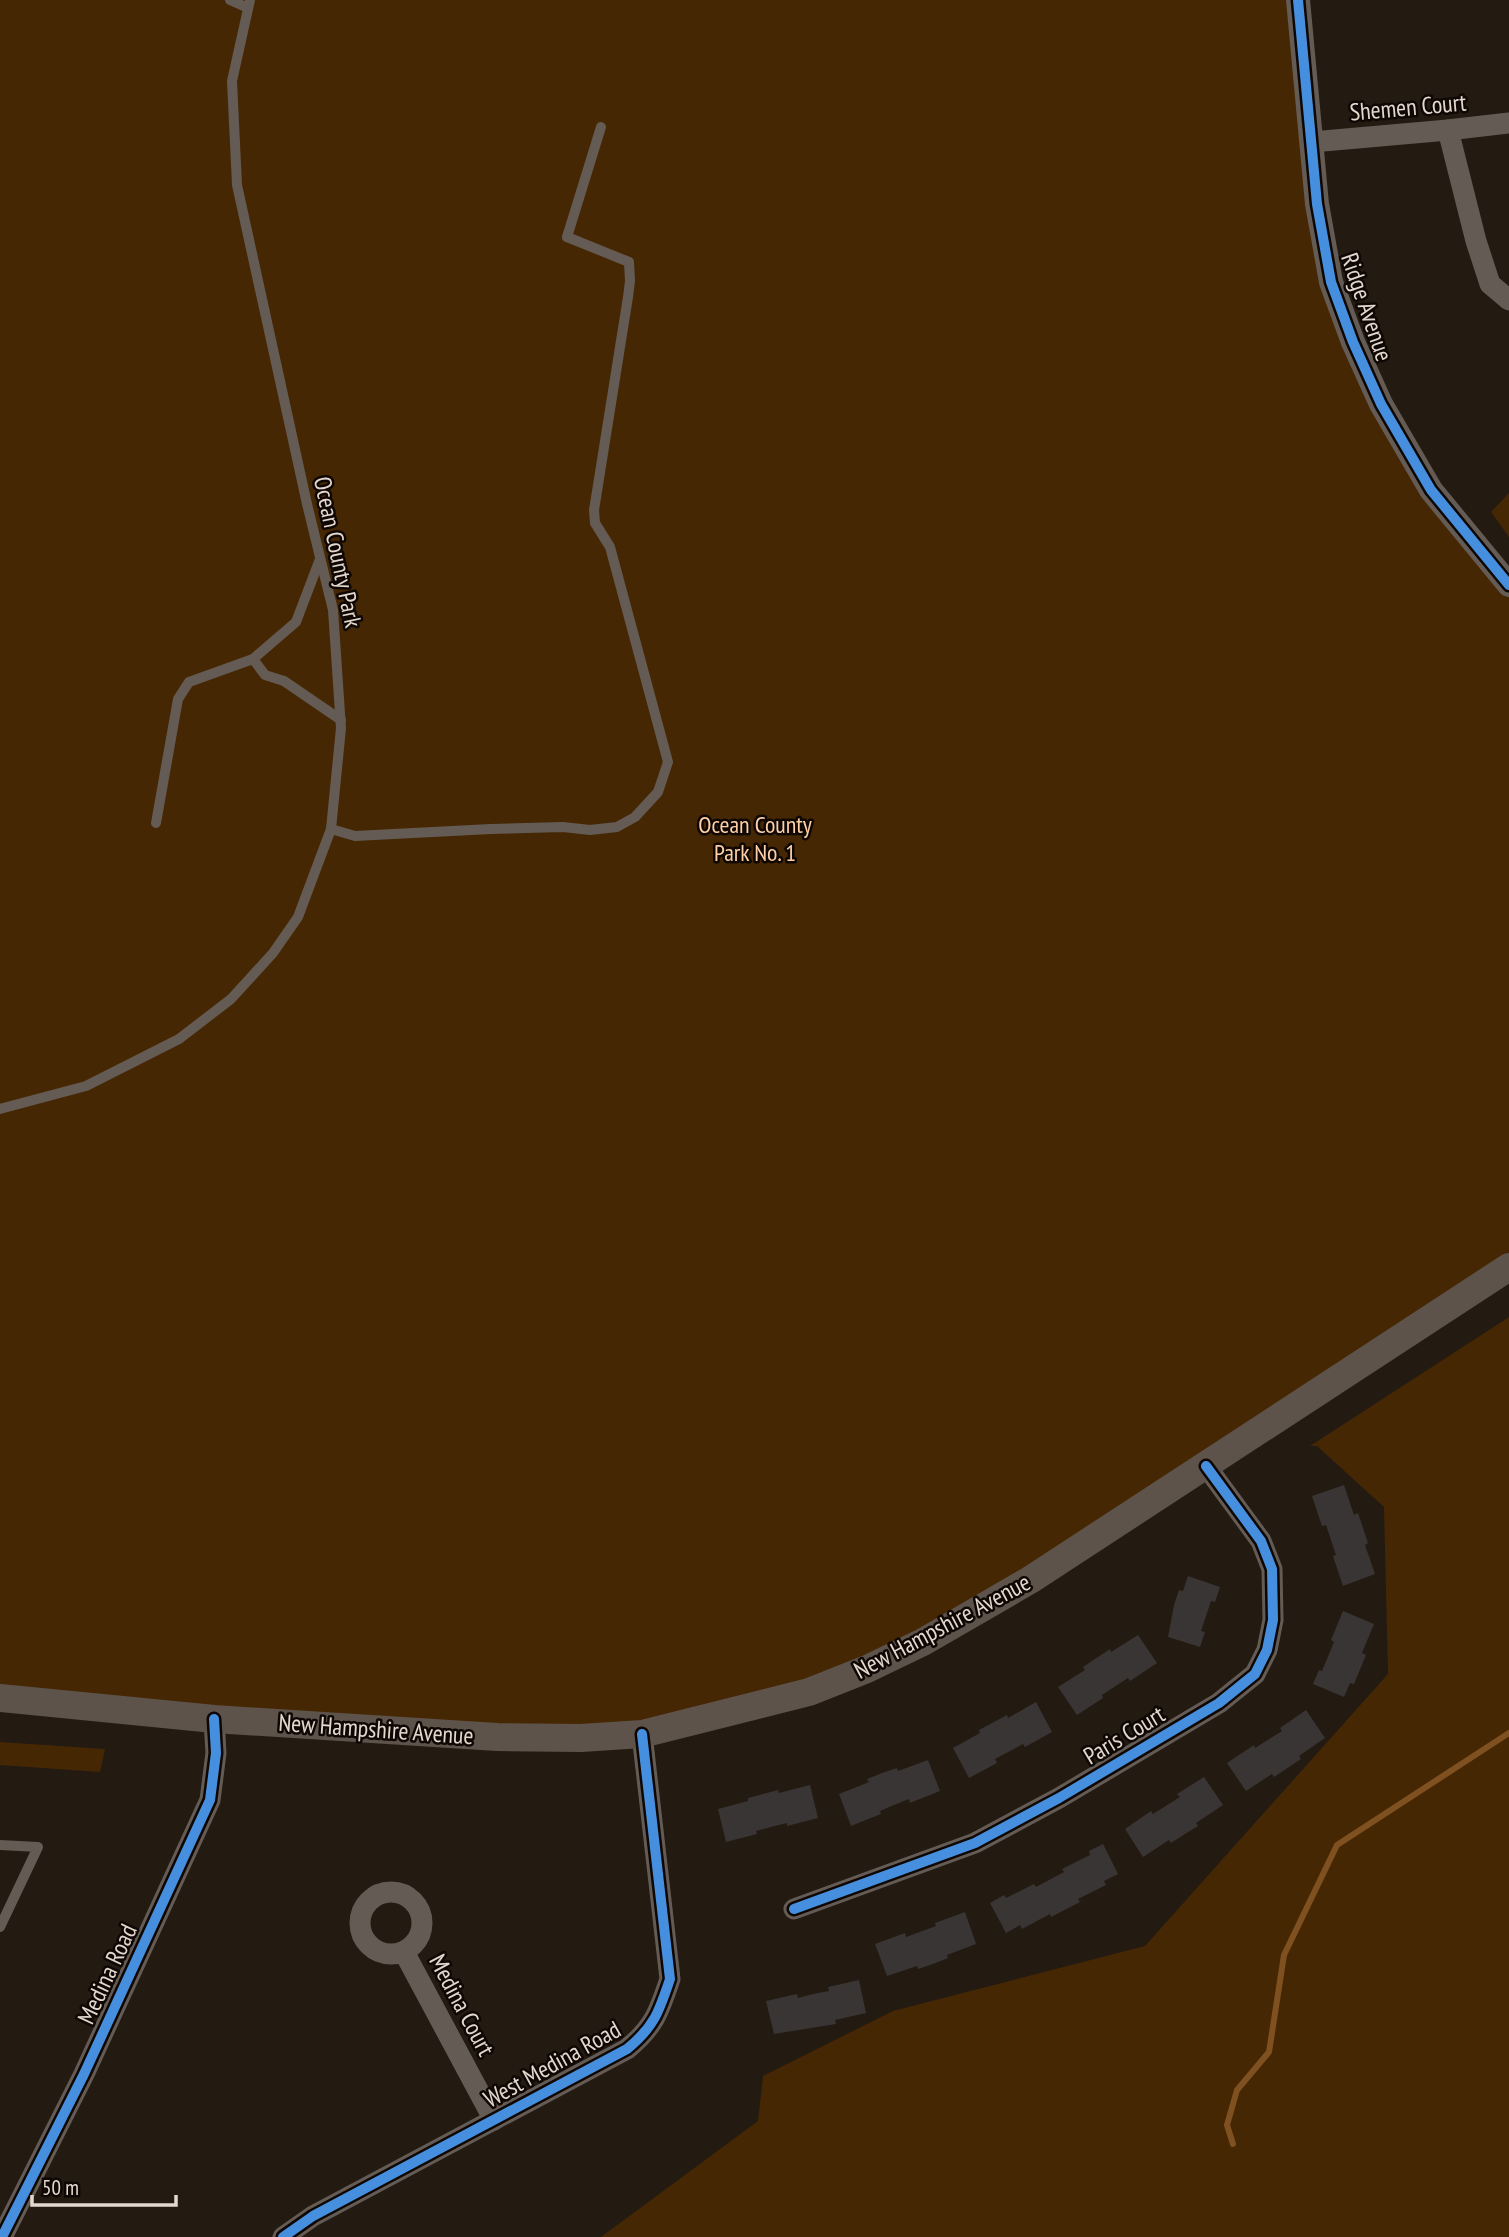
<svg xmlns="http://www.w3.org/2000/svg" width="1509" height="2237" font-family="'PT Sans Narrow',sans-serif">
<style>
.green{fill:#462703}
.lines{fill:none;stroke-linecap:round;stroke-linejoin:round}
.stream{stroke:#7f5020;stroke-width:6}
.building{fill:#383534}
.service{stroke:#645b54;stroke-width:10}
.minor{stroke:#645b54;stroke-width:21}
.tertiary{stroke:#645b54;stroke-width:24}
.secondary{stroke:#5d534b;stroke-width:28}
.cycleway-casing{stroke:#0e0703;stroke-width:15}
.cycleway{stroke:#468fdf;stroke-width:10}
.labels{text-anchor:middle;dominant-baseline:central;stroke-width:5;stroke-linejoin:round;paint-order:stroke}
.street-label{font-size:24px;fill:#e4d8ce;stroke:#0e0703}
.park-label{font-size:24px;fill:#fed0a7;stroke:#0e0703}
</style>
<rect width="100%" height="100%" fill="#231a12"/>
<!-- green -->
<g class="green">
<polygon points="0,0 1298,0 1317,204 1381,404 1509,585 1509,1253 1026,1571 919,1632 807,1679 642,1734 0,1698"/>
<polygon points="1509,493 1509,537 1491,512"/>
<polygon points="1509,1317 1509,2237 601,2237 758,2121 763,2076 893,2011 1145,1946 1388,1674 1384,1507 1317,1446 1310,1446"/>
<polygon points="0,1742 105,1749 100,1772 0,1765"/>
</g>
<g class="lines">
<!-- stream -->
<polyline class="stream" points="1233,2144 1227,2125 1237,2090 1269,2052 1284,1955 1337,1845 1509,1733"/>
</g>
<!-- building -->
<g class="building">
<polygon points="1344,1485 1354,1515 1358,1513 1368,1543 1365,1545 1375,1574 1343,1586 1333,1556 1336,1555 1326,1525 1322,1526 1312,1496"/>
<polygon points="1188,1576 1220,1587 1215,1602 1211,1601 1201,1631 1205,1632 1200,1647 1168,1637 1174,1605 1179,1590 1183,1591"/>
<polygon points="1343,1611 1374,1624 1362,1653 1366,1655 1354,1684 1350,1683 1344,1697 1313,1684 1319,1670 1322,1671 1334,1642 1331,1640"/>
<polygon points="1138,1635 1157,1663 1130,1681 1128,1678 1102,1695 1103,1698 1077,1715 1058,1687 1085,1670 1083,1667 1110,1649 1111,1652"/>
<polygon points="1036,1702 1052,1732 1025,1747 1023,1744 995,1759 997,1763 969,1778 953,1748 980,1733 979,1730 1007,1715 1008,1718"/>
<polygon points="1306,1710 1325,1738 1299,1756 1301,1759 1274,1777 1272,1774 1246,1791 1227,1763 1254,1745 1255,1748 1282,1731 1280,1728"/>
<polygon points="928,1760 940,1791 910,1803 909,1799 894,1805 880,1811 881,1814 851,1826 839,1794 869,1782 867,1779 882,1773 897,1768 898,1771"/>
<polygon points="1204,1777 1223,1805 1196,1823 1198,1826 1185,1834 1171,1843 1169,1840 1143,1857 1125,1829 1151,1811 1153,1814 1180,1797 1177,1794"/>
<polygon points="810,1785 818,1818 787,1826 787,1823 771,1827 756,1831 757,1834 726,1842 718,1809 748,1801 748,1798 778,1790 779,1793"/>
<polygon points="1103,1844 1118,1874 1104,1881 1106,1885 1078,1899 1080,1902 1051,1917 1050,1914 1022,1929 1020,1925 1006,1933 990,1903 1004,1895 1006,1898 1034,1884 1036,1887 1064,1872 1062,1869 1090,1855 1089,1851"/>
<polygon points="965,1912 976,1944 947,1955 948,1958 933,1964 918,1969 917,1966 887,1976 875,1944 905,1933 906,1937 936,1926 935,1923"/>
<polygon points="859,1980 866,2013 835,2020 836,2024 774,2034 766,2001 797,1994 798,1998 813,1994 829,1991 828,1987"/>
</g>
<g class="lines">
<!-- service -->
<g class="service">
<polyline points="230,0 248,8"/>
<polyline points="320,559 296,622 253,659 265,675 284,681 341,720"/>
<polyline points="156,823 178,699 189,682 253,659"/>
<polyline points="331,829 355,836 491,829 563,827 590,830 617,827 635,817 658,792 668,762 610,547 595,523 594,510 628,297 630,281 629,262 567,237 601,127"/>
<polyline points="0,1109 86,1086 179,1039 231,999 273,953 298,917 331,829 341,728 333,610 307,504 237,185 232,81 250,0"/>
<polyline points="0,1845 38,1847 0,1927"/>
</g>
<!-- minor -->
<g class="minor">
<polyline points="1448,130 1476,241 1490,284 1509,300"/>
<polyline points="1312,142 1448,130 1509,123"/>
<circle cx="391" cy="1923" r="31"/>
<polyline points="794,1909 975,1843 1059,1798 1219,1703 1255,1674 1267,1650 1273,1620 1272,1569 1261,1541 1206,1466"/>
<polyline points="404,1952 494,2120"/>
<polyline points="2,2237 84,2074 210,1800 216,1753 214,1719"/>
<path d="M283,2237L313,2216L627,2049C654,2027 659,2012 670,1979L642,1734"/>
</g>
<!-- tertiary -->
<polyline class="tertiary" points="1298,0 1317,204 1331,282 1353,342 1381,404 1431,490 1509,585"/>
<!-- secondary -->
<polyline class="secondary" points="0,1698 214,1719 497,1737 581,1738 642,1734 809,1692 867,1669 923,1642 1030,1580 1509,1267"/>
<defs>
<g id="cycleway">
<polyline points="1298,0 1317,204 1331,282 1353,342 1381,404 1431,490 1509,585"/>
<polyline points="794,1909 975,1843 1059,1798 1219,1703 1255,1674 1267,1650 1273,1620 1272,1569 1261,1541 1206,1466"/>
<polyline points="2,2237 84,2074 210,1800 216,1753 214,1719"/>
<path d="M283,2237L313,2216L627,2049C654,2027 659,2012 670,1979L642,1734"/>
</g>
</defs>
<!-- cycleway casing -->
<use href="#cycleway" class="cycleway-casing"/>
<!-- cycleway -->
<use href="#cycleway" class="cycleway"/>
</g>
<g class="labels">
<!-- street labels -->
<g class="street-label">
<text transform="translate(1408 107) rotate(-5)">Shemen Court</text>
<text transform="translate(1367 307) rotate(71)">Ridge Avenue</text>
<text transform="translate(338 552) rotate(78)">Ocean County Park</text>
<text transform="translate(942 1626) rotate(-28)">New Hampshire Avenue</text>
<text transform="translate(376 1729) rotate(4)">New Hampshire Avenue</text>
<text transform="translate(1124 1735) rotate(-31)">Paris Court</text>
<text transform="translate(107 1974) rotate(-65)">Medina Road</text>
<text transform="translate(462 2005) rotate(62)">Medina Court</text>
<text transform="translate(552 2064) rotate(-29)">West Medina Road</text>
</g>
<!-- park labels -->
<g class="park-label">
<text x="755" y="824">Ocean County<tspan x="755" dy="28">Park No. 1</tspan></text>
</g>
</g>
<!-- scale -->
<path d="M32 2195v10h144v-10" fill="none" stroke="#e4d8ce" stroke-width="3.5"/>
<text x="42" y="2195" font-size="21" fill="#e4d8ce" stroke="#0e0703" stroke-width="5" paint-order="stroke">50 m</text>
</svg>
